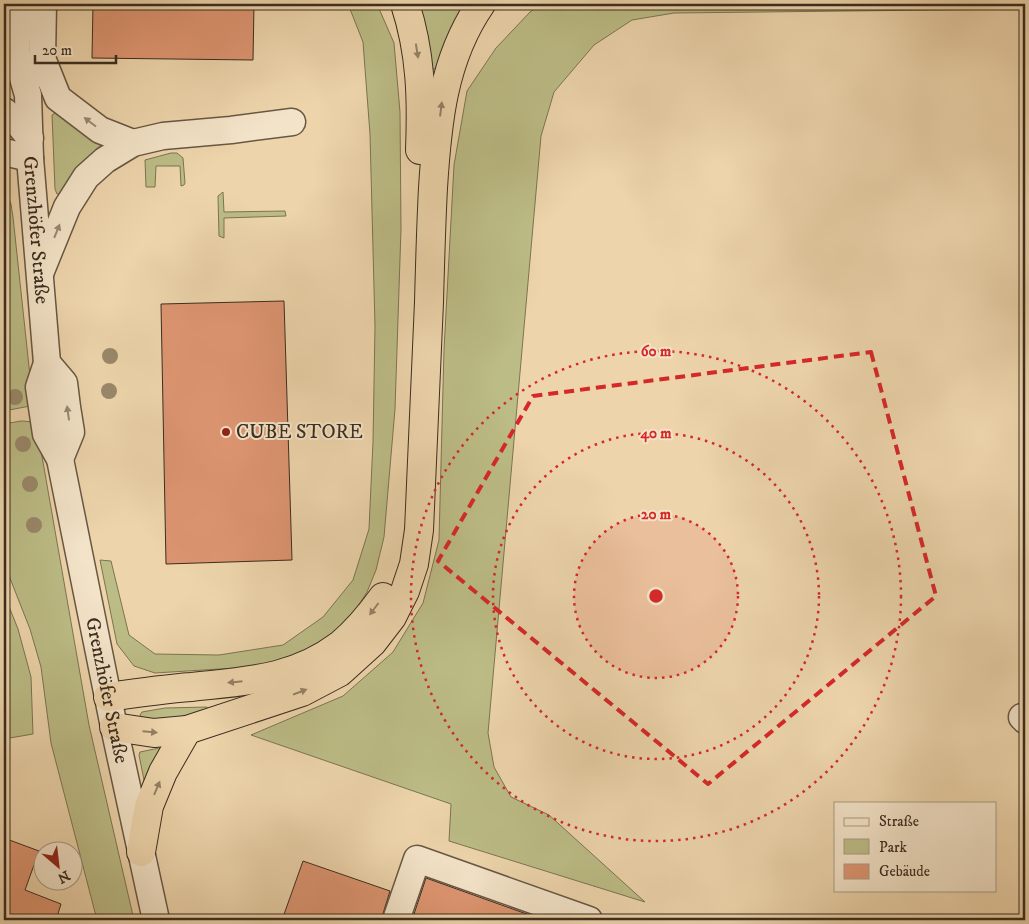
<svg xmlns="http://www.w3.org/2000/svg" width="1029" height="924" font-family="'IM FELL DW Pica',serif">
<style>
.green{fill:#bcbc86;stroke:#7c7453}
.building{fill:#dd9571;stroke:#3b2d20}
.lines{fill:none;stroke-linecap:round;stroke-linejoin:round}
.minor-casing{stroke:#685743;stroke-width:29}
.highway-casing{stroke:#3b2d20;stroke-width:30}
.minor{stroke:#f3e3c8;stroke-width:26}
.highway{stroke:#edd4ab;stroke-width:28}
.tree{fill:#99886a}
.oneway{fill:#948066}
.oneway2{fill:#978874}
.marked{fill:none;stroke:#d62828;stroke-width:4;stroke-dasharray:10 6;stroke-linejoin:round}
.ring{fill:none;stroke:#d62828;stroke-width:2.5;stroke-dasharray:2.5 5}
.poi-dot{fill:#8f2418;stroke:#f3e3c8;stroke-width:2}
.labels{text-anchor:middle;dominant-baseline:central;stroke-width:4;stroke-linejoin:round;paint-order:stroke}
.street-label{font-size:20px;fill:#3b2d20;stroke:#f3e3c8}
.poi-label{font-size:20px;fill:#3b2d20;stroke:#f3e3c8;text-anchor:start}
.centre{fill:#d62828;stroke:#f3e3c8;stroke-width:2.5}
.ring-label{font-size:15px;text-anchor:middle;font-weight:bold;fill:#d62828;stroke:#f3e3c8;stroke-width:4;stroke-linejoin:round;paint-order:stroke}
</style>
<rect width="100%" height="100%" fill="#edd4ab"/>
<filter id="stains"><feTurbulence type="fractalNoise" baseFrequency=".004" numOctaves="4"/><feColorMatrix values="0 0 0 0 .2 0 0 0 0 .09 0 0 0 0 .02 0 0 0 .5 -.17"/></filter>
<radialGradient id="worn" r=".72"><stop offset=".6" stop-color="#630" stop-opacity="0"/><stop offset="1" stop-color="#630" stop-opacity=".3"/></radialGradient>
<!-- green -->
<g class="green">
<polygon points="348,4 377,4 394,43 400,112 401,229 395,409 384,537 376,570 367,592 353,614 333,635 287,660 252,667 155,673 134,666 117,644 100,560 111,561 129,635 155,654 219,655 283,645 323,617 353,580 369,529 373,442 375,326 370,134 363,42"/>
<polygon points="418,4 464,4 435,69 433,69 432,64"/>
<polygon points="541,4 1025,4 1025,9 674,13 632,20 594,45 554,92 541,136 488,733 494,767 511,797 549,815 645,902 449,841 451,804 251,735 343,696 393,652 423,603 439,540 444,350 454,165 467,91 496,48 530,12"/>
<polygon points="57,112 112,142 61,194 57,194 55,189 52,115"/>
<polygon points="171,153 177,153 183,158 185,183 184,185 181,186 180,166 156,166 155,187 146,187 145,160"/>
<polygon points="4,188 11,204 13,217 33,404 30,406 4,411"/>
<polygon points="223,192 224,212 285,211 286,216 224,218 224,238 219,236 218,196"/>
<polygon points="21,421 36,422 89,725 134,920 97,920 51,743 41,667 30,629 4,563 4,424"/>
<polygon points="4,594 18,629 31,677 33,734 4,739"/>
<polygon points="207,707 209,711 159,721 143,720 140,715 142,712 165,708"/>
<polygon points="164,747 145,785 139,755 140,752"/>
</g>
<!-- building -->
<g class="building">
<polygon points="93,4 254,4 253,60 92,58"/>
<polygon points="284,301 292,560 166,564 161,304"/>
<polygon points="4,838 39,851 25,890 61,904 56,920 4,920"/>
<polygon points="303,861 390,891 381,920 282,920"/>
<polygon points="426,878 535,917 539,920 412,920"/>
</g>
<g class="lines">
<defs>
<g id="minor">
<path id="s1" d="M19,4L16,54L28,95L30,158L47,363L39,387L46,434L60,459L114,727L156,920"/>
<polyline points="42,58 58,98 100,130 133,143"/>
<polyline points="36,74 42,58 43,4"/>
<polyline points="4,111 16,121 30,138"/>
<polyline points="4,152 30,158"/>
<polyline points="41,271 67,207 86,177 105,160 133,143 163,136 231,130 292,122"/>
<polyline points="47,363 64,383 67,407 71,432 60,459"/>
<polyline points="1022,717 1025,720"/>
<polyline points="396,920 417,859 589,920"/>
</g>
<g id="highway">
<path d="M405,4C421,53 422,99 420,150"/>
<path d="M108,697C136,693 164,689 191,687C246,681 294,680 340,645C357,631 370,615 383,597"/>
<path d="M114,727L154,733L187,730L302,692L340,672L372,643L392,617L405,591L414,564L419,530C423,454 426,378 429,302C430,264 431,226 433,188C437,123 443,59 481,4"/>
<polyline points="141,852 149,806 163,772 187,730"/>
</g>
</defs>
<!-- minor casing -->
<use href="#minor" class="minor-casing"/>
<!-- highway casing -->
<use href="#highway" class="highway-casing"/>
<!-- minor -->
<use href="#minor" class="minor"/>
<!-- highway -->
<use href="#highway" class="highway"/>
</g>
<!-- trees -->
<g class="tree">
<circle cx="110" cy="356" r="8"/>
<circle cx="109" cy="391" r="8"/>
<circle cx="15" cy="397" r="8"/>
<circle cx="23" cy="444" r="8"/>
<circle cx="30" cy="484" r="8"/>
<circle cx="34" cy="525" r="8"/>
</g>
<!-- one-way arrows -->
<defs><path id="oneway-solid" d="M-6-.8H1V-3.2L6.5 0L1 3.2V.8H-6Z" transform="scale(1.25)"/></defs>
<g class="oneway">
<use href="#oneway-solid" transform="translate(417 51) rotate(81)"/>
<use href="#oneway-solid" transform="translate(441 109) rotate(-83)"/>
<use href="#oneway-solid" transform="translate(374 609) rotate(127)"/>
<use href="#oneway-solid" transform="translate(235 682) rotate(174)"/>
<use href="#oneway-solid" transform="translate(300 692) rotate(-21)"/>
<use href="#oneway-solid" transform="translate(150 732) rotate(5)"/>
<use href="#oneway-solid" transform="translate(157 788) rotate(-67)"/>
</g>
<g class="oneway2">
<use href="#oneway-solid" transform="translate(90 122) rotate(-143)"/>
<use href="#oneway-solid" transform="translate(57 231) rotate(-68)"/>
<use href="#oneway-solid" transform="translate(68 413) rotate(-98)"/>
</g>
<!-- marked area -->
<path class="marked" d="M871,352L936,596L708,784L438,561L533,396Z"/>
<!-- distance rings -->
<circle cx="656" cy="596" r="82" fill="#d62828" fill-opacity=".12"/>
<g class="ring">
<circle cx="656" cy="596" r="82"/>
<circle cx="656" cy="596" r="163"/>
<circle cx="656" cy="596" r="245"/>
</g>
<!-- markers -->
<circle class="poi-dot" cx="226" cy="432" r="5"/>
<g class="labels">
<!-- street labels -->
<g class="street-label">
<text stroke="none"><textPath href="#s1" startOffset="228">Grenzhöfer Straße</textPath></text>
<text stroke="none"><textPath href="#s1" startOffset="699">Grenzhöfer Straße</textPath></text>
</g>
<!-- poi labels -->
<g class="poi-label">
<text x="236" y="432">CUBE STORE</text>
</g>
</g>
<circle cx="656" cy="596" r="8" class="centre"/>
<g class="ring-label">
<text x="656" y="356">60 m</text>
<text x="656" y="438">40 m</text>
<text x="656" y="519">20 m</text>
</g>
<!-- margin -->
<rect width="1029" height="924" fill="none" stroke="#edd4ab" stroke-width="20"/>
<rect x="5" y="5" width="1019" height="914" fill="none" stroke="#3b2d20" stroke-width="2.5"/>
<rect x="10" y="10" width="1009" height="904" fill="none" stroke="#3b2d20"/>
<!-- legend -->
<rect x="834" y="802" width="162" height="90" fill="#f3e3c8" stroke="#a99a85"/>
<rect x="844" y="818" width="25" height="8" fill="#f3e3c8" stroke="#a99a85"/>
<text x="879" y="826" font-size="15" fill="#3b2d20">Straße</text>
<rect x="844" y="839" width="25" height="15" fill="#bcbc86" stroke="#a99a85"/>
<text x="879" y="852" font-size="15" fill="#3b2d20">Park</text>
<rect x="844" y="864" width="25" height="15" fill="#dd9571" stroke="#a99a85"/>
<text x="879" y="876" font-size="15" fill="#3b2d20">Gebäude</text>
<!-- north arrow -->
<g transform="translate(58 866) rotate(152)"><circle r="24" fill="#f3e3c8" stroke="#a99a85"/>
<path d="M0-4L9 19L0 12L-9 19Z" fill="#8f2418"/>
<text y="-8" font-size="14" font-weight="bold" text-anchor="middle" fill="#3b2d20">N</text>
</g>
<!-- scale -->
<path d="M35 55v8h81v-8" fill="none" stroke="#3b2d20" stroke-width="2.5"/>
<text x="42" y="55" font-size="15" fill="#3b2d20" stroke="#f3e3c8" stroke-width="4" paint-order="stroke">20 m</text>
<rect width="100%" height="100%" filter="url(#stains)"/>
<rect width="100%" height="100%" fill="url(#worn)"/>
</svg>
